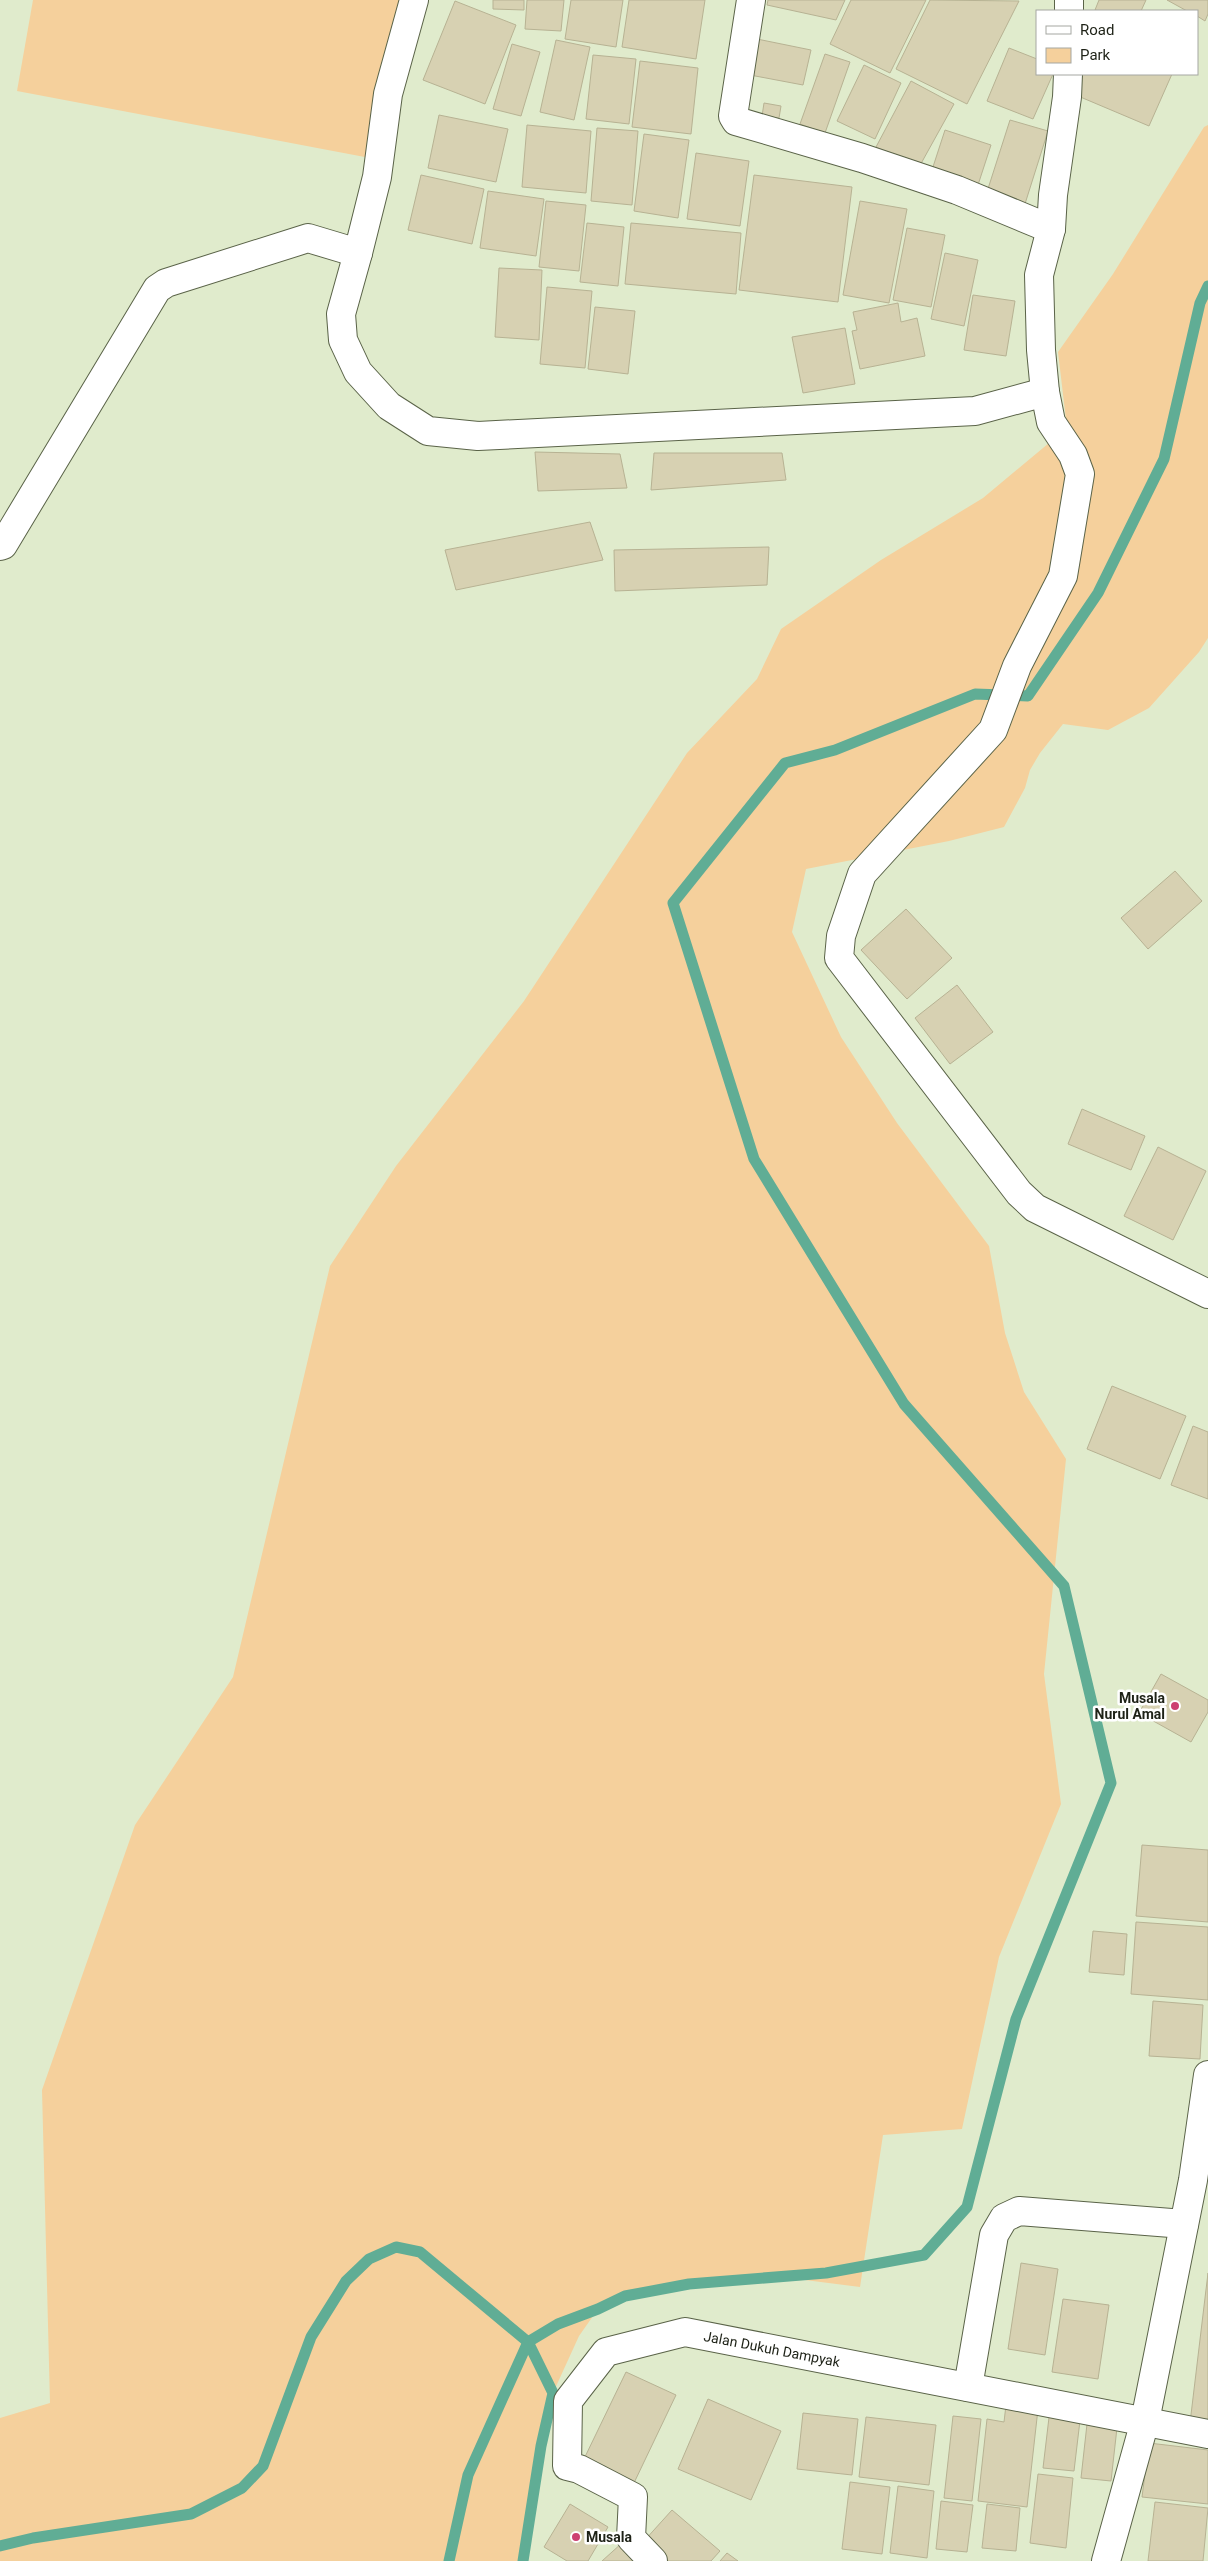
<svg xmlns="http://www.w3.org/2000/svg" width="1208" height="2561" font-family="Roboto,sans-serif">
<style>
.green{fill:#f5d09c}
.lines{fill:none;stroke-linecap:round;stroke-linejoin:round}
.stream{stroke:#60ad95;stroke-width:11}
.building{fill:#d7d1b2;stroke:#b7b293}
.minor-casing{stroke:#5a6348;stroke-width:30}
.minor{stroke:#fff;stroke-width:28}
.poi-dot{fill:#cd4071;stroke:#fff;stroke-width:2}
.labels{text-anchor:middle;dominant-baseline:central;stroke-width:5;stroke-linejoin:round;paint-order:stroke}
.poi-label{font-size:14px;font-weight:bold;fill:#1e2217;stroke:#fff;text-anchor:end}
.street-label{font-size:14px;fill:#1e2217;stroke:#fff}
</style>
<rect width="100%" height="100%" fill="#e0ebcc"/>
<!-- green -->
<g class="green">
<polygon points="33,0 399,0 370,158 17,91"/>
<polygon points="1208,125 1208,638 1199,652 1149,708 1108,730 1063,724 1040,753 1030,770 1025,788 1004,827 949,841 806,869 792,932 841,1037 897,1123 989,1246 1005,1333 1024,1392 1066,1459 1044,1674 1061,1804 999,1957 962,2129 883,2135 860,2287 805,2280 689,2284 625,2296 598,2309 579,2336 553,2393 541,2446 523,2561 0,2561 0,2418 50,2403 42,2090 135,1825 233,1677 330,1266 396,1166 524,1001 687,753 757,679 781,629 881,560 983,498 1067,428 1058,352 1113,274 1204,127"/>
</g>
<g class="lines">
<!-- stream -->
<g class="stream">
<polyline points="0,2546 33,2538 191,2514 242,2488 263,2466 311,2337 346,2281 369,2259 396,2247 420,2252 528,2342 553,2393 541,2446 523,2561"/>
<polyline points="449,2561 468,2475 528,2342 558,2324 598,2309 625,2296 689,2284 826,2273 924,2255 967,2207 1016,2019 1111,1783 1064,1586 904,1404 754,1159 673,903 785,763 835,750 975,694 1028,696 1098,593 1164,459 1200,303 1208,286"/>
</g>
</g>
<!-- building -->
<g class="building">
<polygon points="493,0 524,0 524,10 493,9"/>
<polygon points="527,0 564,0 561,31 525,29"/>
<polygon points="571,0 623,0 616,47 565,39"/>
<polygon points="629,0 705,0 696,59 622,47"/>
<polygon points="768,0 845,0 836,20 767,5"/>
<polygon points="851,0 926,0 890,73 830,44"/>
<polygon points="930,0 1019,1 967,104 896,69"/>
<polygon points="1099,0 1146,0 1141,11 1099,11 1095,10"/>
<polygon points="1167,0 1208,0 1208,14 1205,21 1197,16 1197,11 1187,11"/>
<polygon points="455,1 516,25 485,104 423,80"/>
<polygon points="757,39 811,50 803,85 750,75"/>
<polygon points="556,40 590,47 574,120 540,112"/>
<polygon points="512,44 540,52 521,116 493,109"/>
<polygon points="1009,48 1037,59 1037,74 1053,74 1033,119 987,101"/>
<polygon points="825,54 850,62 825,133 800,124"/>
<polygon points="593,55 636,59 629,124 586,119"/>
<polygon points="640,61 698,68 691,134 632,127"/>
<polygon points="864,65 901,83 875,139 837,121"/>
<polygon points="1080,74 1172,74 1149,126 1078,96"/>
<polygon points="911,81 954,104 918,169 876,147"/>
<polygon points="764,103 781,106 779,118 762,116"/>
<polygon points="439,115 508,129 496,182 428,168"/>
<polygon points="1010,120 1048,131 1024,207 986,195"/>
<polygon points="527,125 591,131 586,193 522,187"/>
<polygon points="597,128 638,131 632,205 591,201"/>
<polygon points="945,130 991,145 977,188 931,173"/>
<polygon points="644,134 689,140 678,218 634,211"/>
<polygon points="696,153 749,161 740,226 687,219"/>
<polygon points="421,175 484,189 472,244 408,230"/>
<polygon points="754,175 852,187 838,302 739,290"/>
<polygon points="488,191 544,199 536,256 480,248"/>
<polygon points="546,201 586,205 579,271 539,267"/>
<polygon points="860,201 907,209 889,303 843,295"/>
<polygon points="587,223 624,227 618,286 580,282"/>
<polygon points="631,223 741,233 736,294 625,284"/>
<polygon points="907,228 945,235 931,307 893,300"/>
<polygon points="945,253 978,260 964,326 931,319"/>
<polygon points="499,268 542,270 539,340 495,337"/>
<polygon points="547,287 592,291 585,368 540,364"/>
<polygon points="973,295 1015,301 1006,356 964,350"/>
<polygon points="898,303 901,322 917,318 925,356 860,369 852,331 857,330 853,312"/>
<polygon points="595,307 635,311 628,374 588,369"/>
<polygon points="845,328 855,384 803,393 792,337"/>
<polygon points="535,452 620,454 627,488 538,491"/>
<polygon points="654,453 782,453 786,480 651,490"/>
<polygon points="590,522 603,560 456,590 445,550"/>
<polygon points="769,547 767,585 615,591 614,550"/>
<polygon points="1175,871 1202,901 1148,949 1121,918"/>
<polygon points="906,909 952,958 907,999 861,950"/>
<polygon points="957,985 993,1032 950,1064 915,1018"/>
<polygon points="1082,1109 1145,1136 1131,1170 1068,1144"/>
<polygon points="1158,1147 1206,1171 1173,1240 1124,1216"/>
<polygon points="1112,1386 1186,1416 1160,1479 1087,1449"/>
<polygon points="1193,1426 1208,1432 1208,1499 1171,1485"/>
<polygon points="1161,1674 1208,1700 1208,1712 1191,1742 1139,1713"/>
<polygon points="1142,1845 1208,1850 1208,1922 1136,1916"/>
<polygon points="1136,1922 1208,1927 1208,2000 1131,1994"/>
<polygon points="1093,1931 1127,1934 1124,1975 1089,1972"/>
<polygon points="1153,2001 1203,2005 1200,2059 1149,2056"/>
<polygon points="1021,2263 1058,2269 1045,2355 1008,2349"/>
<polygon points="1208,2273 1208,2425 1190,2423"/>
<polygon points="1063,2299 1109,2305 1098,2379 1052,2372"/>
<polygon points="626,2372 676,2395 633,2485 583,2461"/>
<polygon points="708,2399 781,2431 751,2500 678,2469"/>
<polygon points="1006,2405 1038,2409 1027,2507 978,2501 987,2419 1004,2422"/>
<polygon points="1050,2409 1081,2412 1074,2471 1043,2468"/>
<polygon points="803,2413 858,2419 852,2475 797,2469"/>
<polygon points="1088,2415 1118,2419 1111,2481 1081,2478"/>
<polygon points="953,2416 981,2419 972,2501 944,2498"/>
<polygon points="866,2417 936,2425 929,2485 859,2477"/>
<polygon points="1149,2443 1208,2450 1208,2504 1142,2497"/>
<polygon points="1038,2474 1073,2478 1066,2548 1030,2543"/>
<polygon points="850,2482 890,2487 882,2554 842,2549"/>
<polygon points="898,2486 934,2491 927,2558 890,2553"/>
<polygon points="941,2501 973,2505 967,2552 936,2549"/>
<polygon points="1155,2502 1208,2508 1203,2561 1148,2561"/>
<polygon points="570,2504 608,2527 588,2561 567,2561 544,2547"/>
<polygon points="987,2504 1020,2508 1016,2551 982,2548"/>
<polygon points="672,2510 720,2551 711,2561 667,2561 644,2541"/>
<polygon points="622,2543 638,2561 602,2561"/>
<polygon points="727,2553 738,2561 720,2561"/>
</g>
<g class="lines">
<defs>
<g id="minor">
<polyline points="751,0 733,116 736,121 862,158 957,190 1051,229"/>
<polyline points="1069,11 1069,0"/>
<polyline points="1068,74 1067,97 1053,195 1051,229 1039,275 1041,350 1045,392 1051,422 1073,455 1080,474 1063,576 1017,666 993,730 862,874 841,936 839,958 1019,1193 1035,1208 1208,1294"/>
<polyline points="358,253 341,314 343,340 358,372 389,406 428,431 478,436 975,411 1045,392"/>
<polyline points="0,546 3,545 157,289 166,283 308,238 358,253 377,177 388,94 414,0"/>
<polyline points="968,2387 994,2235 1004,2218 1019,2211 1184,2224"/>
<polyline points="653,2561 631,2538 633,2497 579,2469 567,2466 568,2401 606,2352 685,2332 1208,2434"/>
<polyline points="1106,2561 1145,2421 1193,2180 1208,2075"/>
</g>
</defs>
<!-- minor casing -->
<use href="#minor" class="minor-casing"/>
<!-- minor -->
<use href="#minor" class="minor"/>
</g>
<!-- markers -->
<g class="poi-dot">
<circle cx="1175" cy="1706" r="5"/>
<circle cx="576" cy="2537" r="5"/>
</g>
<g class="labels">
<!-- poi labels -->
<g class="poi-label">
<text x="1165" y="1698">Musala<tspan x="1165" dy="16">Nurul Amal</tspan></text>
<text x="586" y="2537" text-anchor="start">Musala</text>
</g>
<!-- street labels -->
<g class="street-label">
<text transform="translate(772 2349) rotate(11)">Jalan Dukuh Dampyak</text>
</g>
</g>
<!-- legend -->
<rect x="1036" y="10" width="162" height="65" fill="#ffffff" stroke="#a5a7a2"/>
<rect x="1046" y="26" width="25" height="8" fill="#ffffff" stroke="#a5a7a2"/>
<text x="1080" y="35" font-size="15" fill="#1e2217">Road</text>
<rect x="1046" y="48" width="25" height="15" fill="#f5d09c" stroke="#a5a7a2"/>
<text x="1080" y="60" font-size="15" fill="#1e2217">Park</text>
</svg>
